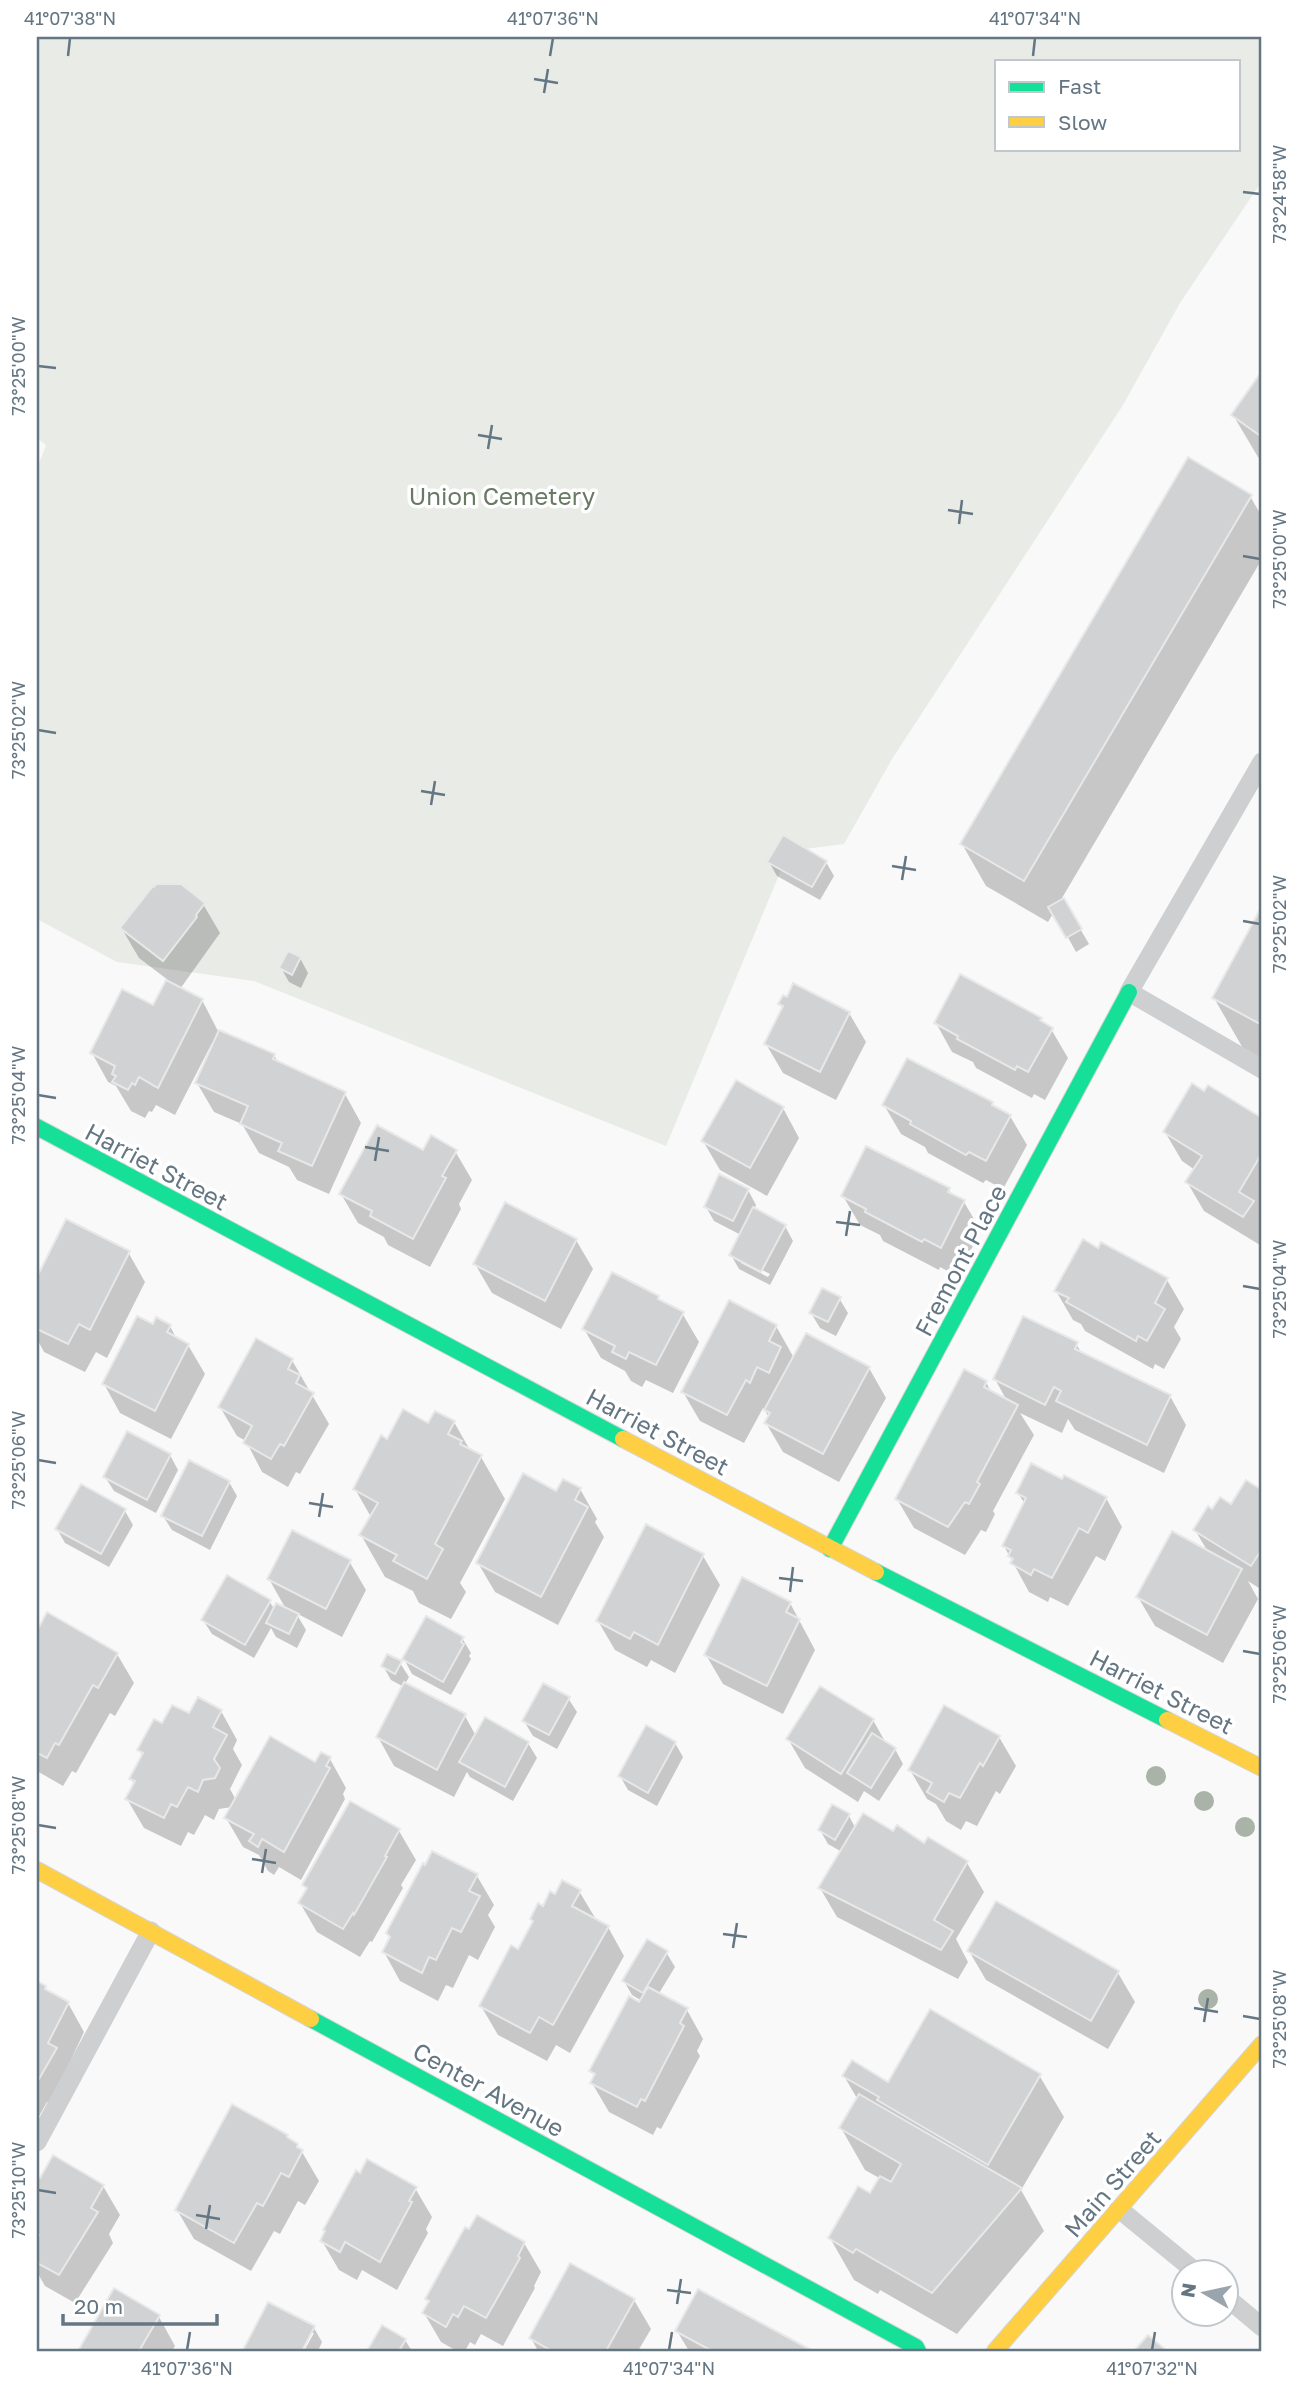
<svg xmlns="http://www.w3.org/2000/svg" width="1299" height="2388" font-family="'Golos Text',sans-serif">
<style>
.green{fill:#e8ebe6;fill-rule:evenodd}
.shadow{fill:#0003;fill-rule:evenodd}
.building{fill:#d0d2d3;stroke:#e8e8e8;stroke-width:2}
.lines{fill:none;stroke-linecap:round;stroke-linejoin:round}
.fast-casing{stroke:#d5d6d7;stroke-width:18}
.slow-casing{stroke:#d5d6d7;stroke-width:18}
.lane{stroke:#cecfd0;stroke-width:19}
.fast{stroke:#16e098;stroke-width:16}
.slow{stroke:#ffcf43;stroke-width:16}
.tree{fill:#a9b3a7}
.ticks{fill:none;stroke:#657683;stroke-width:2.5}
.labels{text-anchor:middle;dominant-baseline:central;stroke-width:7;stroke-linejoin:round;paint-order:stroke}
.park-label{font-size:24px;fill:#687a64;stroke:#fff}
.street-label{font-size:24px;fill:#657683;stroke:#fff}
.neatline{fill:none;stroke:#657683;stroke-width:2.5}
.ticks-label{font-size:18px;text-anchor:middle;fill:#657683}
</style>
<rect width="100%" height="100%" fill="#f9f9f9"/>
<!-- green -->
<path class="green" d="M37,37H1262V181L1180,303L1123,405L892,759L844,844L789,851L666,1146L254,981L117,962L37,919V469L46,445L37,438ZM996,61H1238V149H996Z"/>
<!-- shadow -->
<g class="shadow">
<polygon points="1262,374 1262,460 1258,457 1233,415"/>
<polygon points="1250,496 1262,517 1262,559 1062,898 1089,944 1076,952 1054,912 1048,922 986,886 962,844"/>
<polygon points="769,862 826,862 834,876 820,900 777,876"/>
<polygon points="203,904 220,933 180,989 202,1000 218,1031 274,1055 279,1064 345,1094 361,1123 329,1194 297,1180 289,1167 259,1153 242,1124 214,1112 197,1083 215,1044 212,1043 175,1115 156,1105 152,1112 149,1111 145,1118 131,1111 116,1086 108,1082 92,1053 154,1007 168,980 139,958 122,929"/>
<polygon points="1262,909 1262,1060 1244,1050 1214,998"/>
<polygon points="300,958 308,973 301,988 289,982 281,968"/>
<polygon points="961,977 1041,1019 1044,1024 1051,1029 1068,1058 1045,1100 1034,1094 1032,1098 976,1068 973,1062 952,1052 936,1023"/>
<polygon points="780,1004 849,1013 866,1042 836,1100 783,1073 766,1044 783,1009"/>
<polygon points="992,1104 994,1108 1010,1116 1027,1145 1003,1189 986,1180 983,1183 928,1153 925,1147 901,1134 884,1105"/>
<polygon points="783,1108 799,1138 767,1196 720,1170 703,1141"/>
<polygon points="1262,1120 1262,1209 1259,1214 1262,1220 1262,1242 1260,1245 1204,1211 1187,1182 1195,1170 1182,1161 1165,1132"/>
<polygon points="455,1151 472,1180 459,1204 461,1209 430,1267 388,1245 384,1237 358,1223 341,1194 423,1152"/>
<polygon points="949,1189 952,1196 964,1202 981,1231 957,1276 940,1267 939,1270 883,1241 880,1235 860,1225 843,1196"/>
<path d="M748,1190L756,1205L754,1210L785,1226L793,1241L770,1285L739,1269L731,1255L741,1235L714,1221L706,1207ZM741,1259L770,1274L768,1277L741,1263Z"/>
<polygon points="67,1222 128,1252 145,1282 107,1358 96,1352 85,1372 44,1352 37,1339 37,1281"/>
<polygon points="576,1240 593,1269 561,1329 492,1293 475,1264"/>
<polygon points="1102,1244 1167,1280 1184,1309 1174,1327 1181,1339 1164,1369 1155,1364 1153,1369 1085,1331 1081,1324 1073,1320 1056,1291"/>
<polygon points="658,1297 661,1302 682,1313 699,1342 673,1393 646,1380 642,1387 631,1381 625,1371 601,1358 584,1329"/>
<polygon points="839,1298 848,1313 836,1336 820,1328 811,1313"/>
<polygon points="170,1326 177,1340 188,1345 205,1374 171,1439 120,1413 104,1384 153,1327"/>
<polygon points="776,1326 794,1358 869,1368 886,1398 839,1482 783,1452 766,1423 769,1417 763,1408 744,1443 700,1421 683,1392"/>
<polygon points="1076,1344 1083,1355 1170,1396 1186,1425 1164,1473 1075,1430 1068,1419 1062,1433 1020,1413 1034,1435 993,1511 995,1514 986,1532 981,1530 965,1555 914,1528 897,1499 986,1382 992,1394 1007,1401 995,1379"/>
<polygon points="292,1360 309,1390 307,1392 312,1395 329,1424 300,1474 296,1472 288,1487 262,1472 246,1441 237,1436 220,1407"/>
<polygon points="454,1422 471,1452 481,1457 505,1499 460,1583 466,1592 451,1619 419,1603 413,1591 385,1577 361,1535 371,1517 355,1489 388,1442 429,1425"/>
<polygon points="170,1455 178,1470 156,1513 114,1491 105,1477"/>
<polygon points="229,1482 237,1496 210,1550 172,1530 163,1516"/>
<polygon points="1247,1482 1262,1492 1262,1590 1248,1581 1258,1599 1223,1663 1155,1626 1138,1597 1208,1552 1195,1530 1212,1511 1231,1506"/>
<polygon points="580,1489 597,1519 595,1522 604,1537 558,1625 495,1592 478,1563 557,1493"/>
<polygon points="1018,1493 1106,1498 1122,1527 1105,1561 1096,1556 1068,1606 1050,1597 1048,1602 1029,1592 1004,1546 1025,1504"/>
<polygon points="125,1511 133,1525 109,1567 65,1543 57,1529"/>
<polygon points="703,1556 720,1585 675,1673 651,1660 647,1667 615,1650 598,1621"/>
<polygon points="349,1561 366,1590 342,1637 296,1613 306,1630 297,1648 276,1637 271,1628 254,1658 212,1634 203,1620 269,1601 275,1610 287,1611 269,1579"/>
<polygon points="790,1603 815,1650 783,1714 723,1684 706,1655"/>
<polygon points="48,1615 117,1654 134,1683 115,1716 110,1713 76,1773 72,1771 63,1786 37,1771 37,1635"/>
<polygon points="462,1638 471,1653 469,1656 471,1659 451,1695 412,1674 404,1659"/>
<polygon points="400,1663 409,1677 405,1684 465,1716 476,1736 528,1743 537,1758 513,1801 470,1777 467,1772 454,1797 394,1766 378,1737 404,1687 391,1680 383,1666"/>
<polygon points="820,1688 873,1720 887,1745 895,1749 903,1764 879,1801 864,1791 858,1802 805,1768 788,1739"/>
<polygon points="568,1698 577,1712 557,1749 533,1736 524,1721"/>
<polygon points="221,1711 237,1740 233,1749 242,1765 230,1789 236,1800 330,1759 346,1788 343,1794 345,1799 301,1880 279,1867 274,1875 268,1871 259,1855 243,1847 226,1818 232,1807 219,1809 214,1820 205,1815 194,1835 188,1832 181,1846 144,1828 127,1799 135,1785 131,1779 143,1757 139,1750 163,1726 190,1715"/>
<polygon points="999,1737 1016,1766 1000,1794 996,1791 977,1826 966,1821 961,1830 946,1821 936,1804 927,1799 910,1770"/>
<polygon points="675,1743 683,1757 657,1806 628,1790 620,1776"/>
<polygon points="849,1816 856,1829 894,1834 925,1846 929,1839 967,1863 984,1892 956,1939 968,1962 958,1979 837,1917 820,1888 842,1852 828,1844 820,1830"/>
<polygon points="399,1831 416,1860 401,1885 403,1888 372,1942 370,1941 360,1957 317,1932 300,1903 307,1891 304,1885"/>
<polygon points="477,1876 494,1905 488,1915 495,1927 478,1960 469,1955 453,1988 446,1985 438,2001 400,1981 384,1952"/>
<polygon points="579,1891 597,1921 608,1927 624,1956 570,2053 556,2045 547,2061 498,2035 481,2006 519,1952 543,1908 556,1896"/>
<polygon points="997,1904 1118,1973 1135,2002 1108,2049 986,1980 969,1951"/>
<polygon points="666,1952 675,1967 658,1995 687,2010 703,2039 697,2051 700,2056 661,2129 657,2127 653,2135 609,2112 592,2083 595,2077 591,2071 642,2001 632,1995 624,1981"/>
<polygon points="37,1983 45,1987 48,1993 68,2003 84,2032 67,2068 56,2107 47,2102 37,2120"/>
<polygon points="1039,2075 1064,2117 1021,2190 1044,2231 957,2334 880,2290 878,2294 854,2280 830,2238 870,2196 881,2179 865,2170 841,2128 858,2100 844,2076 889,2084"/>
<polygon points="287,2136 302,2152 319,2181 305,2205 298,2201 280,2234 274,2231 251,2271 194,2239 177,2210"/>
<polygon points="37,2179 103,2186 120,2215 109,2234 113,2243 75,2303 45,2286 37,2272"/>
<polygon points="415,2188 432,2217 426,2229 428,2233 397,2290 362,2270 357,2280 339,2270 322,2241"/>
<polygon points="524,2243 541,2272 534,2286 535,2288 503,2346 481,2334 475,2345 470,2342 465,2351 457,2351 441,2342 424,2313 430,2304 427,2299"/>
<polygon points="114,2291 159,2317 175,2346 172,2351 80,2351"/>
<polygon points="699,2291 810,2351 689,2351 677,2331"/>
<polygon points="634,2300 651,2329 638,2351 538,2351 531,2338"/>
<polygon points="269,2305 314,2328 322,2342 318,2351 304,2351 314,2333 310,2333 300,2351 246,2351"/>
<polygon points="383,2327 405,2340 412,2351 369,2351"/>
</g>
<!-- building -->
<g class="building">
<polygon points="1262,371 1262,437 1231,415"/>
<polygon points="1188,457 1252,495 1024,881 960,844"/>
<polygon points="783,835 827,861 812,887 767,862"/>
<polygon points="156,884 181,884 205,903 196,915 197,917 163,961 120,928 153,886 154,887"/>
<polygon points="1064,898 1082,929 1066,938 1048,907"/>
<polygon points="1262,906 1262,1025 1212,998"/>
<polygon points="288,951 301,957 292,975 279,968"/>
<polygon points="960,974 1042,1018 1040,1020 1053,1028 1028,1072 1017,1066 1015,1070 957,1039 958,1036 934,1023"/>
<polygon points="166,980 203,999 158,1088 139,1077 135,1085 132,1083 128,1090 112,1082 116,1076 112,1074 115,1066 90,1053 122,989 153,1005"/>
<polygon points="793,983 850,1012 820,1072 764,1044 783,1006 778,1004 783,995 787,997"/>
<polygon points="219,1030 275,1054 273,1059 346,1092 312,1166 278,1151 282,1143 240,1124 248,1106 195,1083"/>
<polygon points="907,1058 993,1102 992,1105 1011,1115 986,1161 969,1152 966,1155 910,1124 911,1121 882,1105"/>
<polygon points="736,1080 784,1107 750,1168 701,1141"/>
<polygon points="1192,1083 1204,1091 1208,1085 1262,1118 1262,1153 1239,1192 1254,1201 1243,1217 1185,1182 1202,1156 1163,1132"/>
<polygon points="377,1125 423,1150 431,1135 457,1150 442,1176 446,1178 413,1239 370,1216 372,1211 339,1194"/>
<polygon points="866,1146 950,1188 948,1192 965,1200 941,1248 924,1239 922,1242 865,1212 866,1209 841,1196"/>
<polygon points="719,1174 749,1189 733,1221 704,1207"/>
<polygon points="505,1202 577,1239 545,1301 473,1264"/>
<polygon points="753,1207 786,1225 761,1272 729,1255"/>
<polygon points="66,1219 130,1251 90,1330 79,1324 68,1344 37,1329 37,1277"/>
<polygon points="1083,1239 1098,1248 1101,1242 1168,1278 1155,1303 1165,1309 1147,1341 1138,1336 1136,1341 1066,1302 1069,1298 1054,1291"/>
<polygon points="612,1272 659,1296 658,1299 684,1312 656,1365 629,1352 626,1359 612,1352 615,1346 582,1329"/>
<polygon points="822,1288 841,1297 828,1322 809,1313"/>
<polygon points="729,1300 777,1325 769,1341 781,1347 769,1373 757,1367 750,1383 746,1380 727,1415 681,1392"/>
<polygon points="137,1316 153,1324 156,1317 171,1325 167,1332 189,1344 155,1411 102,1384"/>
<polygon points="1023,1316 1078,1342 1075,1349 1171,1395 1147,1445 1056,1401 1061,1391 1054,1387 1045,1405 993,1379"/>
<polygon points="806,1333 870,1367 823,1454 764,1423 770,1413 764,1410"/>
<polygon points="256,1338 293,1359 288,1369 300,1375 296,1383 314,1393 284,1446 280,1444 271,1459 243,1443 252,1426 218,1407"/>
<polygon points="964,1369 987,1381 984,1387 1018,1405 977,1482 980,1484 969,1504 965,1502 948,1527 895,1499"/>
<polygon points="403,1409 428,1423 435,1411 455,1421 448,1434 462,1441 460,1444 482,1455 435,1544 443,1549 427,1579 393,1561 397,1555 359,1535 378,1503 353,1489 381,1435 387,1439"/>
<polygon points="127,1431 171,1454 147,1500 103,1477"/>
<polygon points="189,1460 230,1481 202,1536 161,1516"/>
<polygon points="1031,1463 1062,1479 1064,1475 1107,1497 1088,1533 1079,1528 1052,1578 1034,1569 1031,1575 1010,1563 1013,1559 1008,1556 1011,1550 1002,1546 1026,1498 1016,1493"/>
<polygon points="523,1473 556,1491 563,1479 581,1488 575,1500 588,1507 541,1597 476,1563"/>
<polygon points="1246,1480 1262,1490 1262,1549 1251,1566 1193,1530 1208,1506 1212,1509 1220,1497 1231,1504"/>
<polygon points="81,1484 126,1509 101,1554 55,1529"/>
<polygon points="646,1524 704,1554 658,1645 634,1632 630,1639 596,1621"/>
<polygon points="292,1530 351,1560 326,1609 267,1579"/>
<polygon points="1172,1531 1242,1569 1207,1635 1136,1597"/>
<polygon points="227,1575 271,1600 245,1645 201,1620"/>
<polygon points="742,1577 791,1602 786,1612 800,1619 767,1686 704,1655"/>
<polygon points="276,1603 299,1614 289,1634 266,1623"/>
<polygon points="47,1612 118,1653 98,1688 93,1685 59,1745 55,1743 47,1758 37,1753 37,1631"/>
<polygon points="426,1616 464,1637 461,1642 464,1644 443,1682 402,1659"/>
<polygon points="387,1654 402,1661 395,1674 381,1666"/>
<polygon points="404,1682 466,1714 437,1770 376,1737"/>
<polygon points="543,1683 570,1697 549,1735 522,1721"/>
<polygon points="820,1686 874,1719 841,1774 786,1739"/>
<polygon points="198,1697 222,1710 213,1727 227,1735 214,1759 220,1768 215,1778 203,1780 198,1792 188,1787 177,1807 171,1804 164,1818 125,1799 135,1781 129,1779 143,1753 137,1750 154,1719 162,1723 172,1705 189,1713"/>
<polygon points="944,1705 1000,1736 983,1766 980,1763 960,1798 949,1793 944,1802 927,1792 932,1783 908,1770"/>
<polygon points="485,1717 529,1742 505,1787 459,1762"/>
<polygon points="646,1725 676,1742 648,1793 618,1776"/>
<polygon points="872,1733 896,1748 871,1788 847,1773"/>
<polygon points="270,1736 315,1762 321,1752 331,1757 326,1766 330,1768 284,1852 262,1839 258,1847 249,1841 254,1834 224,1818"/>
<polygon points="350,1801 400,1829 385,1856 387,1857 354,1915 353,1913 343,1929 298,1903 307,1888 302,1885"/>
<polygon points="832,1804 850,1814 835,1840 818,1830"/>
<polygon points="863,1813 893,1831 897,1825 924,1843 928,1837 968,1861 934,1920 953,1931 941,1950 818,1888"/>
<polygon points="432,1851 478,1874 469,1891 480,1896 461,1932 452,1928 436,1960 429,1957 422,1973 382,1952 390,1937 386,1933 423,1863 425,1865"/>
<polygon points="562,1880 581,1890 572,1906 609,1926 553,2025 539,2017 530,2033 479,2006 511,1945 518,1949 533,1921 530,1919 538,1903 543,1906 550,1891 555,1894"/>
<polygon points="996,1901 1119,1971 1091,2021 967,1951"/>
<polygon points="647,1939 668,1951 643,1993 622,1981"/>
<polygon points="37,1981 46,1986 45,1989 69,2002 48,2043 57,2048 39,2079 37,2078"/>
<polygon points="648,1987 688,2008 680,2023 684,2026 645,2101 641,2099 637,2107 590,2083 595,2074 589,2071 629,1996 639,2002"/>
<polygon points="930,2009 1041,2074 988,2165 877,2100 879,2097 842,2076 852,2060 888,2082"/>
<polygon points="859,2094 1022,2188 932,2293 856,2249 853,2253 828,2238 858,2186 870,2193 880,2176 891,2182 901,2164 839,2128"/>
<polygon points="232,2104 288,2135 287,2137 298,2144 297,2147 303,2150 289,2177 281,2173 263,2206 257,2203 234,2243 175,2210"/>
<polygon points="53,2155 104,2185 91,2208 98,2212 59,2275 37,2263 37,2239 39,2235 37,2234 37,2177 40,2178"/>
<polygon points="367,2159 417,2187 409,2201 412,2202 380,2262 345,2242 340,2252 320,2241 325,2231 323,2230 356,2170 360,2173"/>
<polygon points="477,2215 525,2242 518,2256 520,2258 486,2318 464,2306 458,2317 453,2314 446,2327 422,2313 429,2301 425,2299 465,2227 469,2229"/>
<polygon points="570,2263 635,2299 606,2351 552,2351 529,2338"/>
<polygon points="114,2288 160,2315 139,2351 78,2351"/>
<polygon points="698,2289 813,2351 712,2351 675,2331"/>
<polygon points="268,2302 315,2326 302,2351 243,2350"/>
<polygon points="382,2325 406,2339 399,2351 367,2351"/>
<polygon points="1148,2335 1167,2351 1134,2351"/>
</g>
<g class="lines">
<defs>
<g id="fast">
<polyline points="37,1127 623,1439"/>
<polyline points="830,1549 1129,992"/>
<polyline points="876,1572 1167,1720"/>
<polyline points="311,2019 916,2347 918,2351"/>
</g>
<g id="slow">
<polyline points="623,1439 876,1572"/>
<polyline points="1167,1720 1262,1768"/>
<polyline points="37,1870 311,2019"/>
<polyline points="995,2351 1262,2044"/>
</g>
</defs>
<!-- fast casing -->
<use href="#fast" class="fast-casing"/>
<!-- slow casing -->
<use href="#slow" class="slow-casing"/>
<!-- lane -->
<g class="lane">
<polyline points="1262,762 1129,992 1262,1069"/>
<polyline points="37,2142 151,1931"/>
<polyline points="1119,2209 1196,2272"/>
<polyline points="1226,2297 1262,2327"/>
</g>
<!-- fast -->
<use href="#fast" class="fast"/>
<!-- slow -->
<use href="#slow" class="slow"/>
</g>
<!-- trees -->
<g class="tree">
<circle cx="1156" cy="1776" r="10"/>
<circle cx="1204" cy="1801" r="10"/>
<circle cx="1245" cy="1827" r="10"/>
<circle cx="1208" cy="1999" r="10"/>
</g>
<!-- ticks -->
<path class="ticks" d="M68,56L70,38M550,56L553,38M1033,56L1035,38M534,79L558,83M544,93L548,69M1243,192L1260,194M38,366L56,368M478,435L502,439M488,449L492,425M948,510L973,514M959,524L962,500M1243,556L1260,559M38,730L56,733M421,791L445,795M431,805L435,781M892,866L916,870M902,880L906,856M1243,921L1260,924M38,1095L56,1098M365,1147L389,1151M375,1161L379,1137M836,1222L860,1225M846,1236L850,1211M1243,1286L1260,1289M38,1460L56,1463M309,1503L333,1507M319,1517L323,1493M779,1578L803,1581M790,1592L793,1567M1243,1651L1260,1654M38,1825L56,1828M252,1859L276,1863M262,1873L266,1849M723,1934L747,1937M733,1948L737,1923M1194,2008L1218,2012M1243,2016L1260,2019M1204,2022L1208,1998M38,2190L56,2193M196,2215L220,2219M206,2229L210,2205M667,2290L691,2293M677,2304L681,2279M187,2350L190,2332M669,2350L672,2332M1152,2350L1155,2332"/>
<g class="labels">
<!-- park labels -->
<g class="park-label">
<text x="502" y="495">Union Cemetery</text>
</g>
<!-- street labels -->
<g class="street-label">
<text transform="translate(157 1166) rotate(28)">Harriet Street</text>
<text transform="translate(960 1260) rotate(-62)">Fremont Place</text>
<text transform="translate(658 1431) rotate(28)">Harriet Street</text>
<text transform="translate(1162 1691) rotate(27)">Harriet Street</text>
<text transform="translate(489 2089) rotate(29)">Center Avenue</text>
<text transform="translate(1112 2183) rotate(-49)">Main Street</text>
</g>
</g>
<!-- border -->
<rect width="1299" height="2388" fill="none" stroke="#ffffff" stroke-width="77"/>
<!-- legend -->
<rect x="995" y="60" width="245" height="91" fill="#ffffff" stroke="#c1c8cd" stroke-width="2"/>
<rect x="1009" y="82" width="35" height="10" fill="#16e098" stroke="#c1c8cd" stroke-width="2"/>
<text x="1058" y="94" font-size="21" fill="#657683">Fast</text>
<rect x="1009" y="117" width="35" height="10" fill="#ffcf43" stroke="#c1c8cd" stroke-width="2"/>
<text x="1058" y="130" font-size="21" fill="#657683">Slow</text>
<!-- north arrow -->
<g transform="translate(1205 2293) rotate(279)"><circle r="33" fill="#ffffff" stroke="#c1c8cd" stroke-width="2"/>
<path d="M0-5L12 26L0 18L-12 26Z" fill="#99a4ac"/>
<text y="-10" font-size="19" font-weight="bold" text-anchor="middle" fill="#657683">N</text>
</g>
<!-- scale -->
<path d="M63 2314v10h154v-10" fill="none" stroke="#657683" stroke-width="3.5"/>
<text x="74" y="2314" font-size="21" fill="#657683" stroke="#ffffff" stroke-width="5" paint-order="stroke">20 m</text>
<rect x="38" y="38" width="1222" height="2312" class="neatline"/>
<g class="ticks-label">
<text x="70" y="25">41°07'38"N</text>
<text x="553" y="25">41°07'36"N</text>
<text x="1035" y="25">41°07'34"N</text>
<text transform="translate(1280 194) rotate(-90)" y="6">73°24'58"W</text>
<text transform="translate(19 366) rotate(-90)" y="6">73°25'00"W</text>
<text transform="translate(1280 559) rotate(-90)" y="6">73°25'00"W</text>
<text transform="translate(19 730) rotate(-90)" y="6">73°25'02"W</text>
<text transform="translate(1280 924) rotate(-90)" y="6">73°25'02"W</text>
<text transform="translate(19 1095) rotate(-90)" y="6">73°25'04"W</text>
<text transform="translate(1280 1289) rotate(-90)" y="6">73°25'04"W</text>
<text transform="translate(19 1460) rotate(-90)" y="6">73°25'06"W</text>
<text transform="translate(1280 1654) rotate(-90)" y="6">73°25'06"W</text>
<text transform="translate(19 1825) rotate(-90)" y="6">73°25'08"W</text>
<text transform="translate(1280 2019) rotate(-90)" y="6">73°25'08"W</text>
<text transform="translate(19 2190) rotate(-90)" y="6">73°25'10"W</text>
<text x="187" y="2375">41°07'36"N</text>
<text x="669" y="2375">41°07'34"N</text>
<text x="1152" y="2375">41°07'32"N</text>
</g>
</svg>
